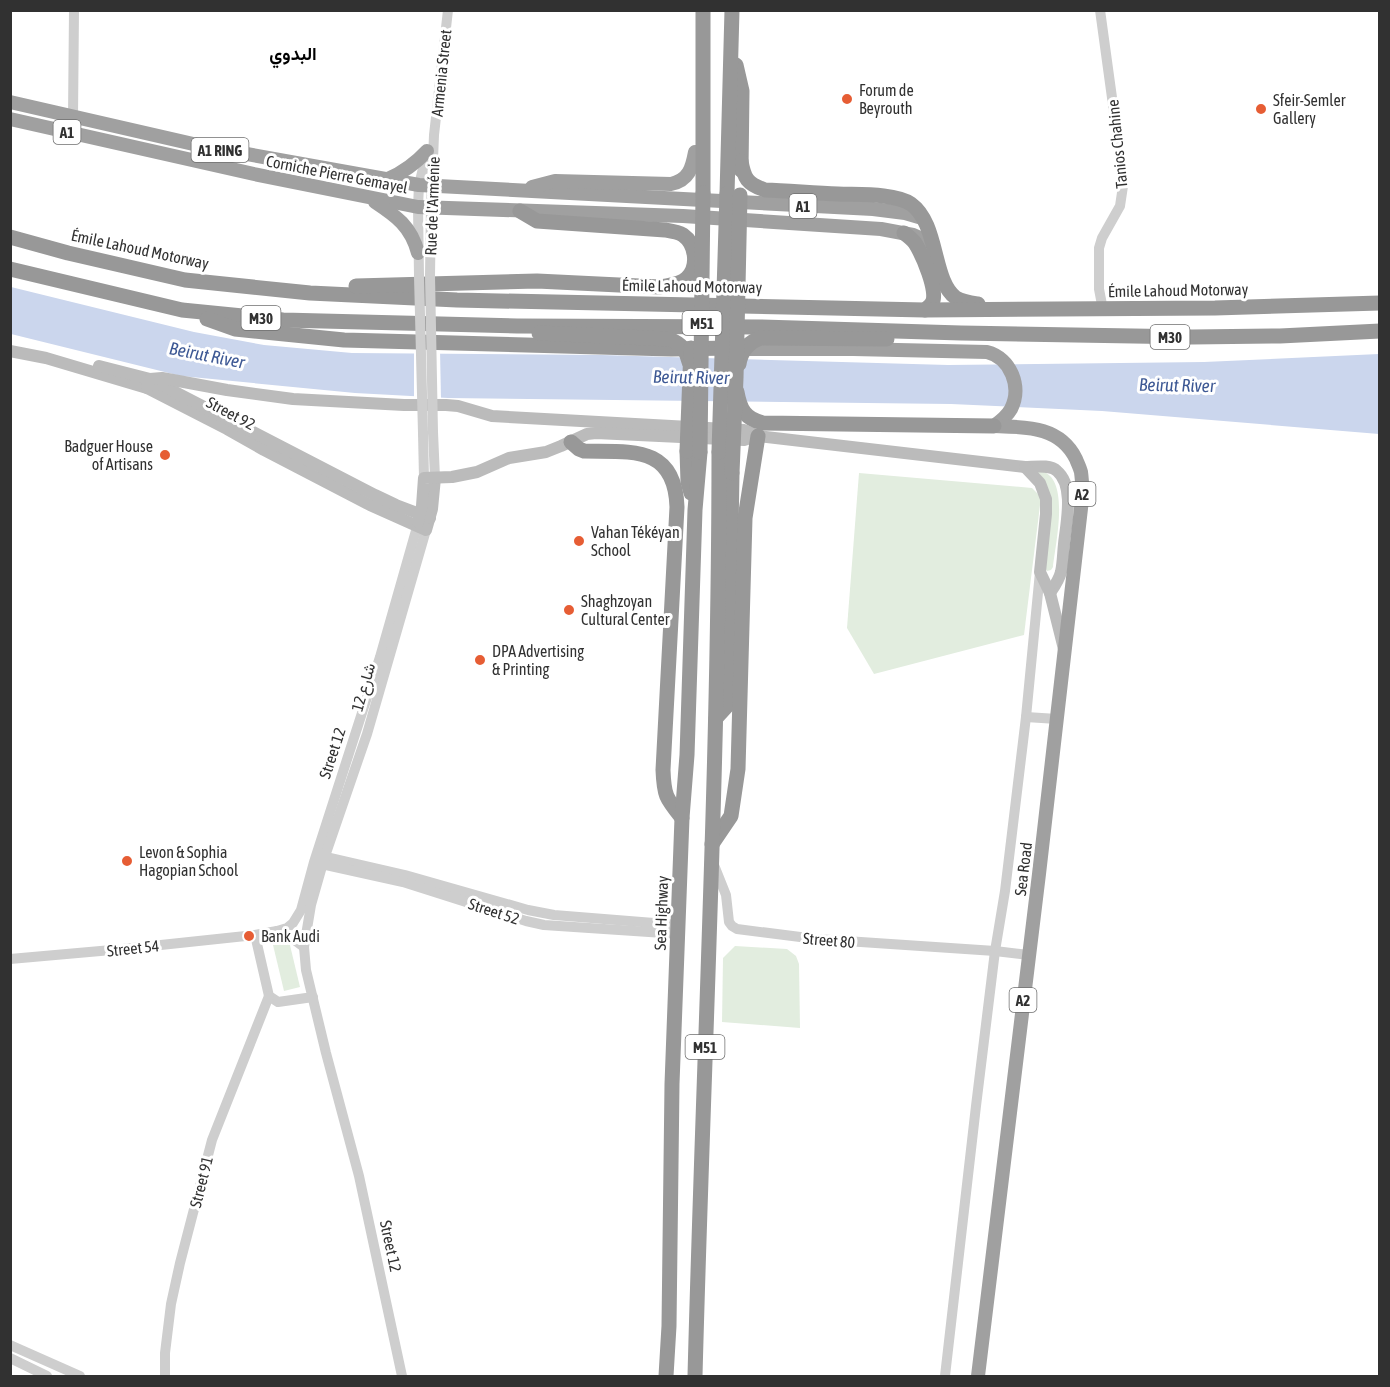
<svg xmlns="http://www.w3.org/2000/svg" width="1390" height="1387" font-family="'Asap Condensed',Vazirmatn,sans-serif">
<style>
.green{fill:#e2eddf}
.water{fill:#cbd6ed}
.pier{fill:#fff}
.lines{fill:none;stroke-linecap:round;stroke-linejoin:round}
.tertiary{stroke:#cecece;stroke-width:10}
.secondary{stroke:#bbb;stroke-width:12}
.trunk{stroke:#a0a0a0;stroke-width:14}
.motorway{stroke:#989898;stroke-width:15}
.tertiary-bridge{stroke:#cecece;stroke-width:10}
.motorway-bridge{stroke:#989898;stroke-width:15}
.poi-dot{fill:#e65d34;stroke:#fff;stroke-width:2}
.labels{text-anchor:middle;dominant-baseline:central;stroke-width:6;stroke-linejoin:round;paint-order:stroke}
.shield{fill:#fff;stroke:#6f6f6f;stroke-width:1.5}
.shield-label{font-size:15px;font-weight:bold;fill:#313131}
.street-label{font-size:16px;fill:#313131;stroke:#fff}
.poi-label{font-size:16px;fill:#313131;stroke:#fff;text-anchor:start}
.neighbourhood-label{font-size:18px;font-weight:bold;fill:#000;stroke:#fff}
.water-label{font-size:18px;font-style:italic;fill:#3d5894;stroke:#fff}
</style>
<rect width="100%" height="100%" fill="#fff"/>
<!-- green -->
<g class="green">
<path d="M1030,470C1034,470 1040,470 1044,472C1070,482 1055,546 1053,567L1051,570L1047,571L1045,568L1052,504L1050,494Z"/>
<polygon points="859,473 1032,488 1041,497 1024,635 874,674 847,628"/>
<polygon points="289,941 300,987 284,991 273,945"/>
<polygon points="735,946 787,949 796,956 799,964 800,1028 722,1022 723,958"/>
</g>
<!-- water -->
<polygon class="water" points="11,287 194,332 264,345 352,353 601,355 948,365 1204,362 1379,354 1379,434 1102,411 951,404 448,398 355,393 181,376 11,334"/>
<!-- pier -->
<polygon class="pier" points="414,350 440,350 441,400 414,399"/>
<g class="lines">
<!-- tertiary -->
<g class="tertiary">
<polyline points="1100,10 1113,105 1123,186 1120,206 1102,238 1099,248 1099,289 1103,310"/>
<polyline points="73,117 74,10"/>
<polyline points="419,276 418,207 419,185 427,152"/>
<polyline points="430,276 431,208 434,135 448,10"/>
<polyline points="433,432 435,478"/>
<polyline points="423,433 424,478"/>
<polyline points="1026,717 1057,719"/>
<polyline points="318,855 405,875 528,910 554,915 679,925"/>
<polyline points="317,863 403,882 526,921 544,925 679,934"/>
<polyline points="714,865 726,895 729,922 732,926 737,929 816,939 995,951 1029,955"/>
<path d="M277,931C288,935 295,940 304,947"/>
<polyline points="255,935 269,996 278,1002 313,997"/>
<polyline points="10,959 123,949 255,935 277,931 287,928 293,923 301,910 314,862 380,657 417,527"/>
<polyline points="10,1345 80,1376"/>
<polyline points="10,1358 47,1376"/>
<polyline points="165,1376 165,1353 171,1304 180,1263 212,1140 269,996"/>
<polyline points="402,1376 359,1176 326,1053 306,970 304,947 311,905 325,856 367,734 426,530"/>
<polyline points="945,1376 976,1106 995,951 1005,891 1026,717 1040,572"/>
</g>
<!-- secondary -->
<g class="secondary">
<polyline points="10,351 46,358 147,388 227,429 264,450 370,505 426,530 432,509 435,478"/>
<polyline points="99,366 150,379 375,495 396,505 430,518"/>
<path d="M147,388L150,379L162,378L173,380L227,390L293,399L404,405H446L458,406L492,416L744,430L758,436L1025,467C1034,467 1050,464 1057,471C1075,486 1066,524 1064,544C1063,553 1063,563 1061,572C1059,580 1054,587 1050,593"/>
<polyline points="1025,467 1040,483 1046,499 1046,514 1040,572 1050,593 1064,649"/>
<polyline points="418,522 422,506 424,478 452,477 477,472 509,458 546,452 561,446 587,434 596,433 744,440 756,436"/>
</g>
<!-- trunk -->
<g class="trunk">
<polyline points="10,102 202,146 419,185 873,209 905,213 922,218"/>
<polyline points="10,119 254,174 418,207 683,216 881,229 913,235 933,244"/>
<path d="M388,179C404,172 415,164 427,151"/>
<path d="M532,187L555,181L671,184C689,180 692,168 695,152"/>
<path d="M375,202C396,216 411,226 418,253"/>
<path d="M737,349H853L987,352C1011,358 1022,387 1011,409C1007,416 1001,421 994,426"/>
<path d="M978,1376L1039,874L1083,491C1082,485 1082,479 1081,472C1080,468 1078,464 1076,459C1060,426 1026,427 994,426"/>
</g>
<!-- motorway -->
<g class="motorway">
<polyline points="703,10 703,193"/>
<polyline points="736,65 742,91 741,170"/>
<path d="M741,161C744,178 747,184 765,190C789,191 814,193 838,194C858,195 894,193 911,204C939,224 932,281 956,298C963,302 971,303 978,304"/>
<polyline points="727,194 732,10"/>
<path d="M904,233C908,236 912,239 915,243C922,254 939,292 932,303C930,306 927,308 925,310"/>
<polyline points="10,237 68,253 185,280 310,293 457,300 925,310 1215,308 1380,303"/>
<polyline points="10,269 182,310 283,320 517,326 761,327 961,333 1192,337 1280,336 1380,331"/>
<path d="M356,286L537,281L660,287C669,285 680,285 687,278C699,267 696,244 683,235C678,232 671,231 665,230L537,221L520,211"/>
<polyline points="207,319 235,329 344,340 671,349 732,348"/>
<path d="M737,392C740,409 745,419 763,423L994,426"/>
<path d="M571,442L579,449L584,451C631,452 675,445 677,507L663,770C664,796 666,798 682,818"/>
<polyline points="687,451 688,482 691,493"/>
<polyline points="716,718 727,706 729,651 732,473"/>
<polyline points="712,844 731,816 738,769 745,518 758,436"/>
<polyline points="666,1376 669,1326 672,1084 682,818 687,755 695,510 700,452"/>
<path d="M695,1376C703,1068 719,760 719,452"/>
</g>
<!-- tertiary-bridge -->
<g class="tertiary-bridge">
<polyline points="419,276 423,433"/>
<polyline points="430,276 433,432"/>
</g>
<!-- motorway-bridge -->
<g class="motorway-bridge">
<path d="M539,333L669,339C680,343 687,350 689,362"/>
<path d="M739,364C741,351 748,342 761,338L887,339"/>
<polyline points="687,451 691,348"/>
<polyline points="700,452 703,193"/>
<polyline points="719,452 727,194"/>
<polyline points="732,473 736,378 740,195"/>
</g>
</g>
<!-- markers -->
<g class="poi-dot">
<circle cx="847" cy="99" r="6"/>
<circle cx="1261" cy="109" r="6"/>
<circle cx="165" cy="455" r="6"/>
<circle cx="579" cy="541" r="6"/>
<circle cx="569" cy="610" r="6"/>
<circle cx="480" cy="660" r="6"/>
<circle cx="127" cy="861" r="6"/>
<circle cx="249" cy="936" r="6"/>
</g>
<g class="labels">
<!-- shield labels -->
<g class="shield">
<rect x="53.5" y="120" width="27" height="24" rx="4.5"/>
<rect x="191.5" y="138" width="57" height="24" rx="4.5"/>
<rect x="789.5" y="194" width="27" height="24" rx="4.5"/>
<rect x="241.5" y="306" width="39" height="24" rx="4.5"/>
<rect x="682.5" y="311" width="39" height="24" rx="4.5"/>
<rect x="1150.5" y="325" width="39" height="24" rx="4.5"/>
<rect x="1068.5" y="482" width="27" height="24" rx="4.5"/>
<rect x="1009.5" y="988" width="27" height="24" rx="4.5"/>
<rect x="685.5" y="1035" width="39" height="24" rx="4.5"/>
</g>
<g class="shield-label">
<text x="67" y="132">A1</text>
<text x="220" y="150">A1 RING</text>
<text x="803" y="206">A1</text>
<text x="261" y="318">M30</text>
<text x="702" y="323">M51</text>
<text x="1170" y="337">M30</text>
<text x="1082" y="494">A2</text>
<text x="1023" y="1000">A2</text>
<text x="705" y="1047">M51</text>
</g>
<!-- street labels -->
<g class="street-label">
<text transform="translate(441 73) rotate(-84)">Armenia Street</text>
<text transform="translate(1117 144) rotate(-96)">Tanios Chahine</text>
<text transform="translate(337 174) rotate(11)">Corniche Pierre Gemayel</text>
<text transform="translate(432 206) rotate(-88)">Rue de l'Arménie</text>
<text transform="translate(140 249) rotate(12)">Émile Lahoud Motorway</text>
<text transform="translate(692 286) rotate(1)">Émile Lahoud Motorway</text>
<text transform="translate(1178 290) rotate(-1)">Émile Lahoud Motorway</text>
<text transform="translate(231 413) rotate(28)">Street 92</text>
<text transform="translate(363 687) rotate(-74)">شارع 12</text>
<text transform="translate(332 753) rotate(-72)">Street 12</text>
<text transform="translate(1023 869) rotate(-83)">Sea Road</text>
<text transform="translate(494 911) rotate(18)">Street 52</text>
<text transform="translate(661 913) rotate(-88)">Sea Highway</text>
<text transform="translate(829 940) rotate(5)">Street 80</text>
<text transform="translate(133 948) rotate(-6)">Street 54</text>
<text transform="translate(201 1182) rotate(-76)">Street 91</text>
<text transform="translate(391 1246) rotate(78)">Street 12</text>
</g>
<!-- poi labels -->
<g class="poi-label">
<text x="859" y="90">Forum de<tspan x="859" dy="18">Beyrouth</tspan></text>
<text x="1273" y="100">Sfeir-Semler<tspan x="1273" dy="18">Gallery</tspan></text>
<text x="153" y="446" text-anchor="end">Badguer House<tspan x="153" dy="18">of Artisans</tspan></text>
<text x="591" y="532">Vahan Tékéyan<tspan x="591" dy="18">School</tspan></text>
<text x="581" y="601">Shaghzoyan<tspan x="581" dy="18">Cultural Center</tspan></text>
<text x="492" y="651">DPA Advertising<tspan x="492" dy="18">&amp; Printing</tspan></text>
<text x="139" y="852">Levon &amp; Sophia<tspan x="139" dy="18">Hagopian School</tspan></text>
<text x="261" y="936">Bank Audi</text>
</g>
<!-- neighbourhood labels -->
<g class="neighbourhood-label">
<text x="293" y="53">البدوي</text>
</g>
<!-- water labels -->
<g class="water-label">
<text transform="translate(207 355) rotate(11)">Beirut River</text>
<text transform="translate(691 377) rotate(1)">Beirut River</text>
<text transform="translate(1177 385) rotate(1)">Beirut River</text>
</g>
</g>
<!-- border -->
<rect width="1390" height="1387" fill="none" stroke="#313131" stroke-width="24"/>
</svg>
